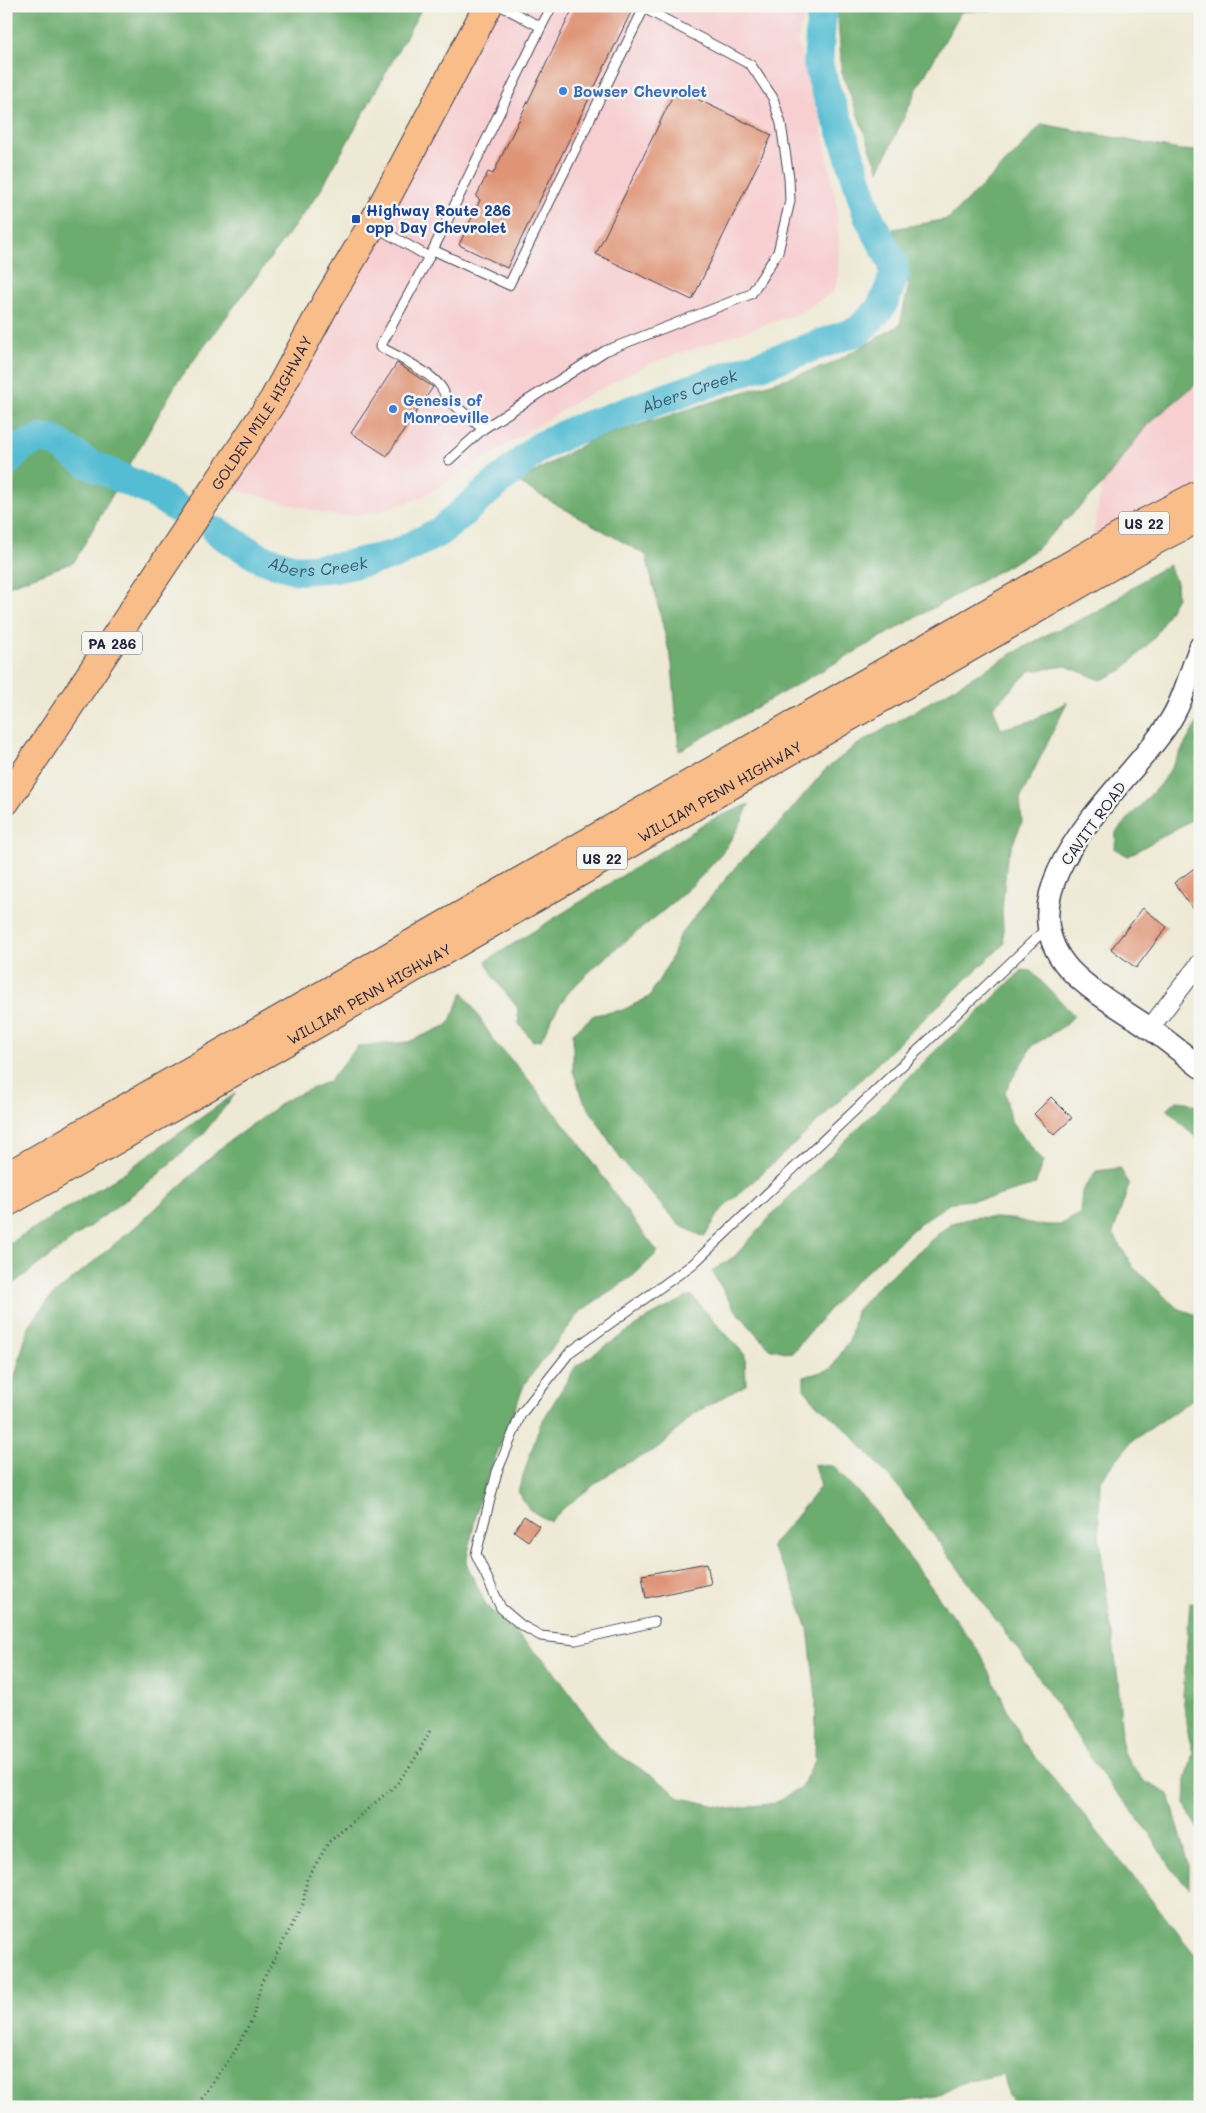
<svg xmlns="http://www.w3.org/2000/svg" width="1206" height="2113" font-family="Mali,sans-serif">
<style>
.built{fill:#f7cfd1}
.forest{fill:#6cac6e;stroke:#476754}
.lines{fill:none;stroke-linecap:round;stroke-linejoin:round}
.river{stroke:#55bdd3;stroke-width:30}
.building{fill:#df9477}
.service-casing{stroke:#404052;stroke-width:11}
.minor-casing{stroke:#404052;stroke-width:20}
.tertiary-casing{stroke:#404052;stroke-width:24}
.primary-casing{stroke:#404052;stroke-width:30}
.trunk-casing{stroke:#404052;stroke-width:30}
.path{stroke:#404052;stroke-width:3;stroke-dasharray:1 4;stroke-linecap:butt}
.service{stroke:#fff;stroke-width:9}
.minor{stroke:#fff;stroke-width:18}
.tertiary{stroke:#fff;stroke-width:21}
.primary{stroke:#f8bd89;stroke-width:28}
.trunk{stroke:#f8bd89;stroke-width:28}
.shop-dot{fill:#3f7fe0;stroke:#f6f6f2;stroke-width:2}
.transit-dot{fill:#1a4fb4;stroke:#f6f6f2;stroke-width:2}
.labels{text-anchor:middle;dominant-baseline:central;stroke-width:5;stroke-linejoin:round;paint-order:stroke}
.shield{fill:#f6f6f2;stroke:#626272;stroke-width:1}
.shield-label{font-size:14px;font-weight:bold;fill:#22223b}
.shop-label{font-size:15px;font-weight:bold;fill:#366cbe;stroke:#f6f6f2;text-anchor:start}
.transit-label{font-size:15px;font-weight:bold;fill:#164399;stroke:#f6f6f2;text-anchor:start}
.street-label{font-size:15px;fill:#22223b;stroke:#f6f6f2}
.water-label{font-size:16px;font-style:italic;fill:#345870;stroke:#f6f6f2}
</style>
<rect width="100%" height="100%" fill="#f6f6f2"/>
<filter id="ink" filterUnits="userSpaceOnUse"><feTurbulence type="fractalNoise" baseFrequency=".02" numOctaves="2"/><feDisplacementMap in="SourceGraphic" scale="10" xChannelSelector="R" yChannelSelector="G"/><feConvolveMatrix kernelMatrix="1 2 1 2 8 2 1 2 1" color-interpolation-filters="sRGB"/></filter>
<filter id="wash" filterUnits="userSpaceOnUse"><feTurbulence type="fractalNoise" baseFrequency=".0096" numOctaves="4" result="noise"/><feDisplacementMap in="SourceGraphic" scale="20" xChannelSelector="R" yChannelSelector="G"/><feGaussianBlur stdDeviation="1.12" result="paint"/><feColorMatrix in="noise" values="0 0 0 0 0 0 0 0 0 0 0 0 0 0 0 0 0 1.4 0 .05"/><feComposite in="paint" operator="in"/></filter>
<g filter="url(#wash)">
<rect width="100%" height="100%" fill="#ede9d4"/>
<!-- built -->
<g class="built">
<polygon points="488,6 804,6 805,14 797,42 815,94 836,202 839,239 838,278 834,291 800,313 651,363 580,399 423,497 374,513 339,517 218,485"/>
<polygon points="1200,381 1200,494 1090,554 1102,485 1148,424"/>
</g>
<!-- forest -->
<g class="forest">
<polygon points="6,6 423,6 319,193 176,384 74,562 6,587"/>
<polygon points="837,6 1038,6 961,12 917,89 879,171 842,73"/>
<polygon points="1042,124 1180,150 1200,151 1200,381 1148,424 1102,485 1034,551 679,751 672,664 646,555 517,482 591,440 829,365 900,325 909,283 893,229 948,219 1018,151"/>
<polygon points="1169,565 1176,582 1177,597 1154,638 1123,670 1101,680 1066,666 1030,671 993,707 1001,729 1031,721 1067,702 1020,799 1022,822 1007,858 1002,910 1004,944 891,1050 798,1141 722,1209 704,1237 679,1225 622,1161 584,1101 573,1071 573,1033 594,1015 623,1010 649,997 670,961 679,936 737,865 777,826 825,770 855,746 1010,655 1050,633 1099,611 1152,574"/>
<polygon points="1200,715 1200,815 1128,856 1115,849 1116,832 1164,780 1196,725"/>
<path d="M749,804C719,887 627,929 570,991C558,1004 549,1024 541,1040L533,1041L519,1024L517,1007L494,978L486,961L711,820Z"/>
<polygon points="1022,970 1031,971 1074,1015 1067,1024 1032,1046 1005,1091 1010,1120 1043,1161 1035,1185 991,1198 952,1202 920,1223 845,1291 792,1353 771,1349 759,1337 732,1306 712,1271 735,1256 779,1207 943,1043 978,1013"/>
<polygon points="463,992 496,1044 519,1068 580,1144 630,1216 658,1252 634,1275 582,1310 525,1383 480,1496 466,1563 486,1605 549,1665 610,1749 658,1780 681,1798 731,1809 775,1803 800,1788 815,1761 816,1697 808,1629 791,1580 771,1547 820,1487 814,1465 833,1466 870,1505 981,1654 1022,1741 1080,1810 1200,1961 1200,2107 1016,2107 1007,2093 1004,2074 964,2082 937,2096 897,2103 897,2107 6,2107 6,1411 28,1327 50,1298 141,1222 224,1145 286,1100 329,1081 358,1046 408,1042 448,1025"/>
<polygon points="236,1093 203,1134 153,1179 6,1289 6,1245 115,1179"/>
<polygon points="1176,1101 1188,1102 1200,1109 1200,1142 1167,1109"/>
<polygon points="1120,1168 1129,1185 1113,1233 1133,1267 1177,1308 1200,1316 1200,1394 1131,1442 1100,1480 1099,1535 1118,1680 1123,1753 1144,1781 1169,1794 1189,1865 1189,1888 1168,1864 1150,1833 1100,1772 1041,1681 896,1484 843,1426 816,1404 804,1389 804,1377 831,1369 850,1339 856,1311 874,1290 951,1223 976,1217 1013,1219 1039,1225 1060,1225 1080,1214 1082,1191 1096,1171"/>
<polygon points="691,1295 745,1355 746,1385 695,1413 660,1447 615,1469 565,1507 550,1522 529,1509 518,1491 540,1425 576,1366 649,1317"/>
<polygon points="1190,1602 1200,1603 1200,1831 1185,1806 1186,1780 1193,1753 1186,1724 1183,1695"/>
</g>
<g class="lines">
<!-- river -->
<g class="river">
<polyline points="6,463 22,446 41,439 53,440 89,464 150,491 177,508"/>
<path id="s1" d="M217,532L260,558L298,570L339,567L394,555L441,531L539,447L572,431L858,331L879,310L885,299L894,276L893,263L868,216L843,134L826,91L818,64L822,6"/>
</g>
</g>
<g id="blocks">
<!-- building -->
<g class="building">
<polygon points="574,6 624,6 632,10 507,268 459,245 480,200 476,197 488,172 493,174"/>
<polygon points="676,89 772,135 692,300 596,254"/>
<polygon points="397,363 433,387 387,456 351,433"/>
<polygon points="1200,864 1200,918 1174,883"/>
<polygon points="1143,908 1167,927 1136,968 1111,949"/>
<polygon points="1051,1097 1072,1118 1054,1135 1034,1114"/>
<polygon points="524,1516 539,1526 528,1541 514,1531"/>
<polygon points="707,1563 711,1584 646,1598 642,1575"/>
</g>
</g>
</g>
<g filter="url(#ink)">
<use href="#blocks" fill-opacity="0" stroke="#404052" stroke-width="1"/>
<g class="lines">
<defs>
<g id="service">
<polyline points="501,6 541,27 552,6"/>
<path d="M374,226L429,257L380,347C395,355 445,378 445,397L483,429L605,351L751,294L778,252L790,201L789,178L781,124L773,98L751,65L640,6"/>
<polyline points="433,250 509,285 644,8"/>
<polyline points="431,254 541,27"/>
<polyline points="449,460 483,429"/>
<polyline points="654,1622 576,1640 541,1636 521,1625 501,1608 476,1554 497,1472 521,1414 570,1352 693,1264 1049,926"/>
</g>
<polyline id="minor" points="1150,1028 1200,963"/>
<path id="tertiary" d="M1200,647C1190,672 1183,702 1168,724C1127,788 997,887 1069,969C1089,990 1115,1005 1139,1021C1160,1035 1180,1051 1200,1067"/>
<g id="primary">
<path id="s2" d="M6,801L274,399L327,301L372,225L488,6"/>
</g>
<g id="trunk">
<polyline points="6,1177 1142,524 1200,494"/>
<path id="s3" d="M6,1203L1152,542L1200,517"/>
</g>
</defs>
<!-- service casing -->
<use href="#service" class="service-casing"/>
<!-- minor casing -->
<use href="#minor" class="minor-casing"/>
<!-- tertiary casing -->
<use href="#tertiary" class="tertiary-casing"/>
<!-- primary casing -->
<use href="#primary" class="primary-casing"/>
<!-- trunk casing -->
<use href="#trunk" class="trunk-casing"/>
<!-- path -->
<polyline class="path" points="196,2107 235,2051 253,2017 261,1984 303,1904 307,1879 329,1842 397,1784 415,1759 431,1729"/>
<!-- service -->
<use href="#service" class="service"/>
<!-- minor -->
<use href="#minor" class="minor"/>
<!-- tertiary -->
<use href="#tertiary" class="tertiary"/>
<!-- primary -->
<use href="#primary" class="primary"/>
<!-- trunk -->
<use href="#trunk" class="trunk"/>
</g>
</g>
<!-- markers -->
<g class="shop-dot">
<circle cx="563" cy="91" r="5"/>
<circle cx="393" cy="409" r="5"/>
</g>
<rect class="transit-dot" x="351" y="214" width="10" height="10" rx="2.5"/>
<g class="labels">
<!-- shield labels -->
<g class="shield">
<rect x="1119" y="511.5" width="50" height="23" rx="4"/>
<rect x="82" y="631.5" width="60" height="23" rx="4"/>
<rect x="577" y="846.5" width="50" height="23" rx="4"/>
</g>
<g class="shield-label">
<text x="1144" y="523">US 22</text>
<text x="112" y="643">PA 286</text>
<text x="602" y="858">US 22</text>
</g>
<!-- shop labels -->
<g class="shop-label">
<text x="573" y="91">Bowser Chevrolet</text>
<text x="403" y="400">Genesis of<tspan x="403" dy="17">Monroeville</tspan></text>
</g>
<!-- transit labels -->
<g class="transit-label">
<text x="366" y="210">Highway Route 286<tspan x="366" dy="17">opp Day Chevrolet</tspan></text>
</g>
<!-- street labels -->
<g class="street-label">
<text stroke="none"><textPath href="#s2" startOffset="465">GOLDEN MILE HIGHWAY</textPath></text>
<text stroke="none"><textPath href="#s3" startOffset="824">WILLIAM PENN HIGHWAY</textPath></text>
<text transform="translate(1093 823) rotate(-54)">CAVITT ROAD</text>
<text stroke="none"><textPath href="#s3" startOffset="419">WILLIAM PENN HIGHWAY</textPath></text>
</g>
<!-- water labels -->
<g class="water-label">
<text stroke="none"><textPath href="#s1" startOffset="530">Abers Creek</textPath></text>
<text stroke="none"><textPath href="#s1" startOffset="110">Abers Creek</textPath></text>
</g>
</g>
<!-- margin -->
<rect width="1206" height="2113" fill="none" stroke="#f6f6f2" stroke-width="25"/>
</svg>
